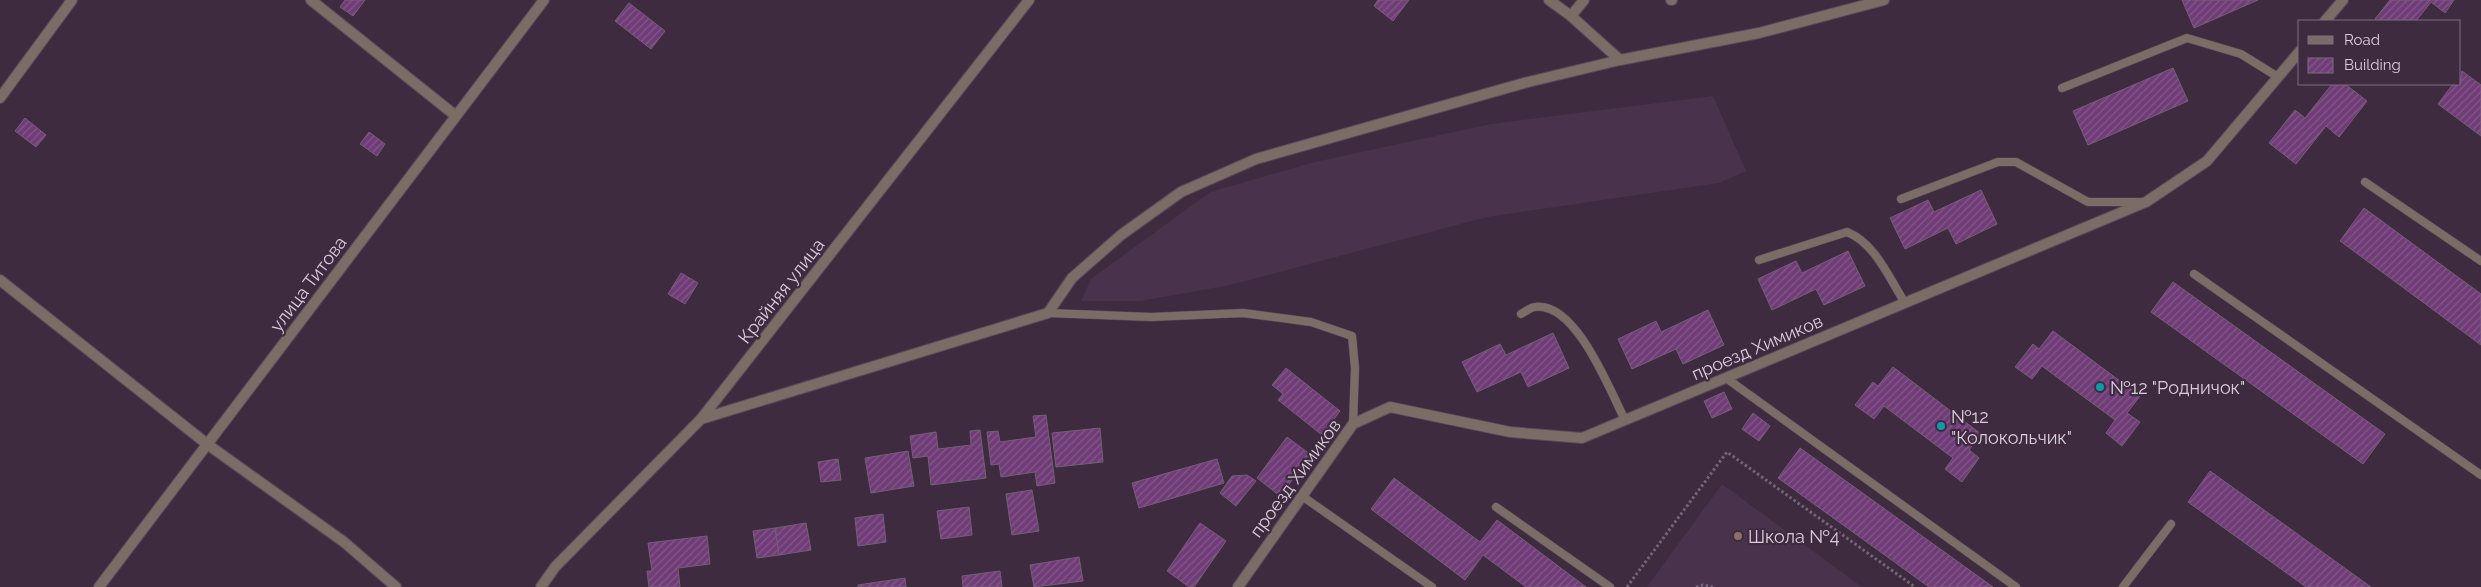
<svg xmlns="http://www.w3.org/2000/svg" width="2481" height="587" font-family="Raleway,sans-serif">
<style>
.built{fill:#49324c}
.building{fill:url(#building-hatch);stroke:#745f76}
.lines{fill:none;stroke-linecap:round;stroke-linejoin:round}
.service-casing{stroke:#5a485c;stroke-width:9}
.minor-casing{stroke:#5a485c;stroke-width:12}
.path{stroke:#756577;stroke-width:3;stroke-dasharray:2.5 2.5;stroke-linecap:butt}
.service{stroke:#796d65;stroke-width:8}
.minor{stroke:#796d65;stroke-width:10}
.culture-dot{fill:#0f9aa8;stroke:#3e2b40;stroke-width:2}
.education-dot{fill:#8d6e63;stroke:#3e2b40;stroke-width:2}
.labels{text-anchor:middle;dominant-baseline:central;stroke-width:4.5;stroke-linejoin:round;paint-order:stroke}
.street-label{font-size:18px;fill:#d9cdda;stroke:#3e2b40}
.poi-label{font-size:18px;fill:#d9cdda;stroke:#3e2b40;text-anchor:start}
</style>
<defs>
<pattern id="building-hatch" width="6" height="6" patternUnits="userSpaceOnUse" patternTransform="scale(1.25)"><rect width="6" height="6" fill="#703c77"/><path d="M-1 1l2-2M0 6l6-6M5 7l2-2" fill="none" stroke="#84578a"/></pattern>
</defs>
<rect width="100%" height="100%" fill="#3e2b40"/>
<!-- built -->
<g class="built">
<polygon points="1713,96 1746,171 1719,183 1487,217 1230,285 1141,301 1081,301 1091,279 1210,192 1315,162 1491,124"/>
<polygon points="1722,484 1862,587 1647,587"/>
</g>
<!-- building -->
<g class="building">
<polygon points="345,0 365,0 353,16 340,7"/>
<polygon points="1378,0 1409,0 1393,21 1374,6"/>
<polygon points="2182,0 2258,0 2194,28"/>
<polygon points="2390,0 2454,0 2445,13 2431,2 2416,21 2377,21 2375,19"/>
<polygon points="629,3 665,31 651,49 615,21"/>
<polygon points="2173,68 2188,101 2088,145 2073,111"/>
<polygon points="2462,71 2481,85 2481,136 2438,104 2453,84 2460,84"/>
<polygon points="2332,84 2345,84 2367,101 2339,137 2326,126 2296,164 2269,143 2295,110 2305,118"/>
<polygon points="25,118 46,135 36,147 15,131"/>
<polygon points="369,132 385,144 377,156 360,144"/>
<polygon points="1981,190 1997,224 1956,244 1948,228 1905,249 1890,218 1928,200 1934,212"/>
<polygon points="2364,208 2481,294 2481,345 2340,241"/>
<polygon points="1848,251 1865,286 1824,305 1816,289 1772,310 1758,279 1796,261 1802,273"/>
<polygon points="681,273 698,283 685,304 668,294"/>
<polygon points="2173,282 2385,434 2363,464 2151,312"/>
<polygon points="1708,310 1724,345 1683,364 1676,349 1632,369 1618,339 1656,321 1661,332"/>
<polygon points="2053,331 2140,396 2127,413 2140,422 2122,446 2106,433 2115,420 2042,366 2032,379 2015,367 2033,344 2039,349"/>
<polygon points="1553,333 1569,368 1528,387 1521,372 1477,392 1462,362 1500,344 1506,355"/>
<polygon points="1893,367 1981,434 1969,450 1979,458 1962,482 1945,469 1953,458 1884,406 1874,419 1855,405 1873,382 1878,386"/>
<polygon points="1286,368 1340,411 1322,435 1278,400 1283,394 1272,385"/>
<polygon points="1724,392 1732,409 1712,418 1704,401"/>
<polygon points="1753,413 1770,426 1759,441 1742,429"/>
<polygon points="1046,415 1055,483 1037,486 1035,472 1001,477 999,464 991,465 987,432 998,431 1000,442 1036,437 1033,416"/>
<polygon points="1100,428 1103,462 1056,467 1052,433"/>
<polygon points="980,430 986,478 931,485 928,456 913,458 910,436 936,432 938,449 971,445 970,431"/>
<polygon points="1287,437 1311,455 1280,496 1257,478"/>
<polygon points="1800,448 1993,587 1929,587 1778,478"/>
<polygon points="908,451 914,486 871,493 865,458"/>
<polygon points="838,459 841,480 821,482 818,462"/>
<polygon points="1217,459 1224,483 1139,508 1132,483"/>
<polygon points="2210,471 2371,587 2306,587 2188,502"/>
<polygon points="1247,475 1256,481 1236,506 1220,493 1232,476"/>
<polygon points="1394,478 1480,542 1497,520 1586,587 1526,587 1483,555 1465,580 1371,509"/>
<polygon points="1032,490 1039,531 1012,535 1006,494"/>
<polygon points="969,507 972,535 941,539 937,511"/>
<polygon points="883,514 886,542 858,546 855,518"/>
<polygon points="806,523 811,550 779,555 775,528"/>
<polygon points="1200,523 1226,541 1194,587 1189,587 1167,571"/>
<polygon points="775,528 779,555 757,558 753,531"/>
<polygon points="707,536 710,564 678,568 680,587 649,587 647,571 652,571 648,543"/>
<polygon points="1079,557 1083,581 1034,587 1030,565"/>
<polygon points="1000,571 1002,587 963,587 962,576"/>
<polygon points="905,578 906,587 858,587 858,585"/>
</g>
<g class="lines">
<defs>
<g id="service">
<polyline points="2062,88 2187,38 2241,54 2278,77"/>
<polyline points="2365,182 2481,261"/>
<polyline points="1901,199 1998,162 2016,162 2088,202 2142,202"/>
<path d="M1759,260L1847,232C1875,243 1889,278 1905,303"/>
<polyline points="2194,274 2481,475"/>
<polyline points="1048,313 1151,317 1243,313 1311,322 1352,336 1355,368 1353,424"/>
<path d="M1521,314C1525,312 1531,307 1535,307C1576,301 1610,391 1625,420"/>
<polyline points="1726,378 2016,587"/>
<polyline points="1302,496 1432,587"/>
<polyline points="1496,507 1610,587"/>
<polyline points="2123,587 2171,524"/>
</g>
<g id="minor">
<polyline points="311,0 456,116"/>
<polyline points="1671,0 1672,0"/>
<polyline points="1571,16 1584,0"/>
<polyline points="2325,21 2343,0"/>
<polyline points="1620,60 1759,33 1884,0"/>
<polyline points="0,98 72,0"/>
<polyline points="0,280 207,444 344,542 396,587"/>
<polyline points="701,419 1048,313 1072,278 1121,235 1181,192 1256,159 1528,82 1620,60 1571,16 1549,0"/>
<polyline points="99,587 544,0"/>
<polyline points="541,587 555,567 701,419 1029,0"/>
<polyline points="1238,587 1353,424 1390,407 1510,432 1582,438 2146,202 2207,161 2300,51"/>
</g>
</defs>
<!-- service casing -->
<use href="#service" class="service-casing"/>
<!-- minor casing -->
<use href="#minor" class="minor-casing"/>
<!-- path -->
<g class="path">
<polyline points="1627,587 1727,452 1915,587"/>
<polyline points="1696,587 1703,585 1713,587"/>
</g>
<!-- service -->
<use href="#service" class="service"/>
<!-- minor -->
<use href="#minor" class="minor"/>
</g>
<!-- markers -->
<g class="culture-dot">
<circle cx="2100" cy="387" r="5"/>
<circle cx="1941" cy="426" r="5"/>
</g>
<circle class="education-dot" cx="1738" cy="536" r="5"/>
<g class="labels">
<!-- street labels -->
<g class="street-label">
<text transform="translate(308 284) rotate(-53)">улица Титова</text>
<text transform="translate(781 291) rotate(-52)">Крайняя улица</text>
<text transform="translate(1757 347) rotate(-23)">проезд Химиков</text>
<text transform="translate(1295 478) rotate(-54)">проезд Химиков</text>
</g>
<!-- poi labels -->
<g class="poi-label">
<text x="2110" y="387">№12 "Родничок"</text>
<text x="1951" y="416">№12<tspan x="1951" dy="21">"Колокольчик"</tspan></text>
<text x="1748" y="536">Школа №4</text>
</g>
</g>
<!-- legend -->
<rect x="2298" y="20" width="162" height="65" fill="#3e2b40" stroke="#7c6c7e"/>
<rect x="2308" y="36" width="25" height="8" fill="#796d65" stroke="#7c6c7e"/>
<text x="2344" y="45" font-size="15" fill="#d9cdda">Road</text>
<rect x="2308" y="58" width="25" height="15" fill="url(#building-hatch)" stroke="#7c6c7e"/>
<text x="2344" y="70" font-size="15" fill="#d9cdda">Building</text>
</svg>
